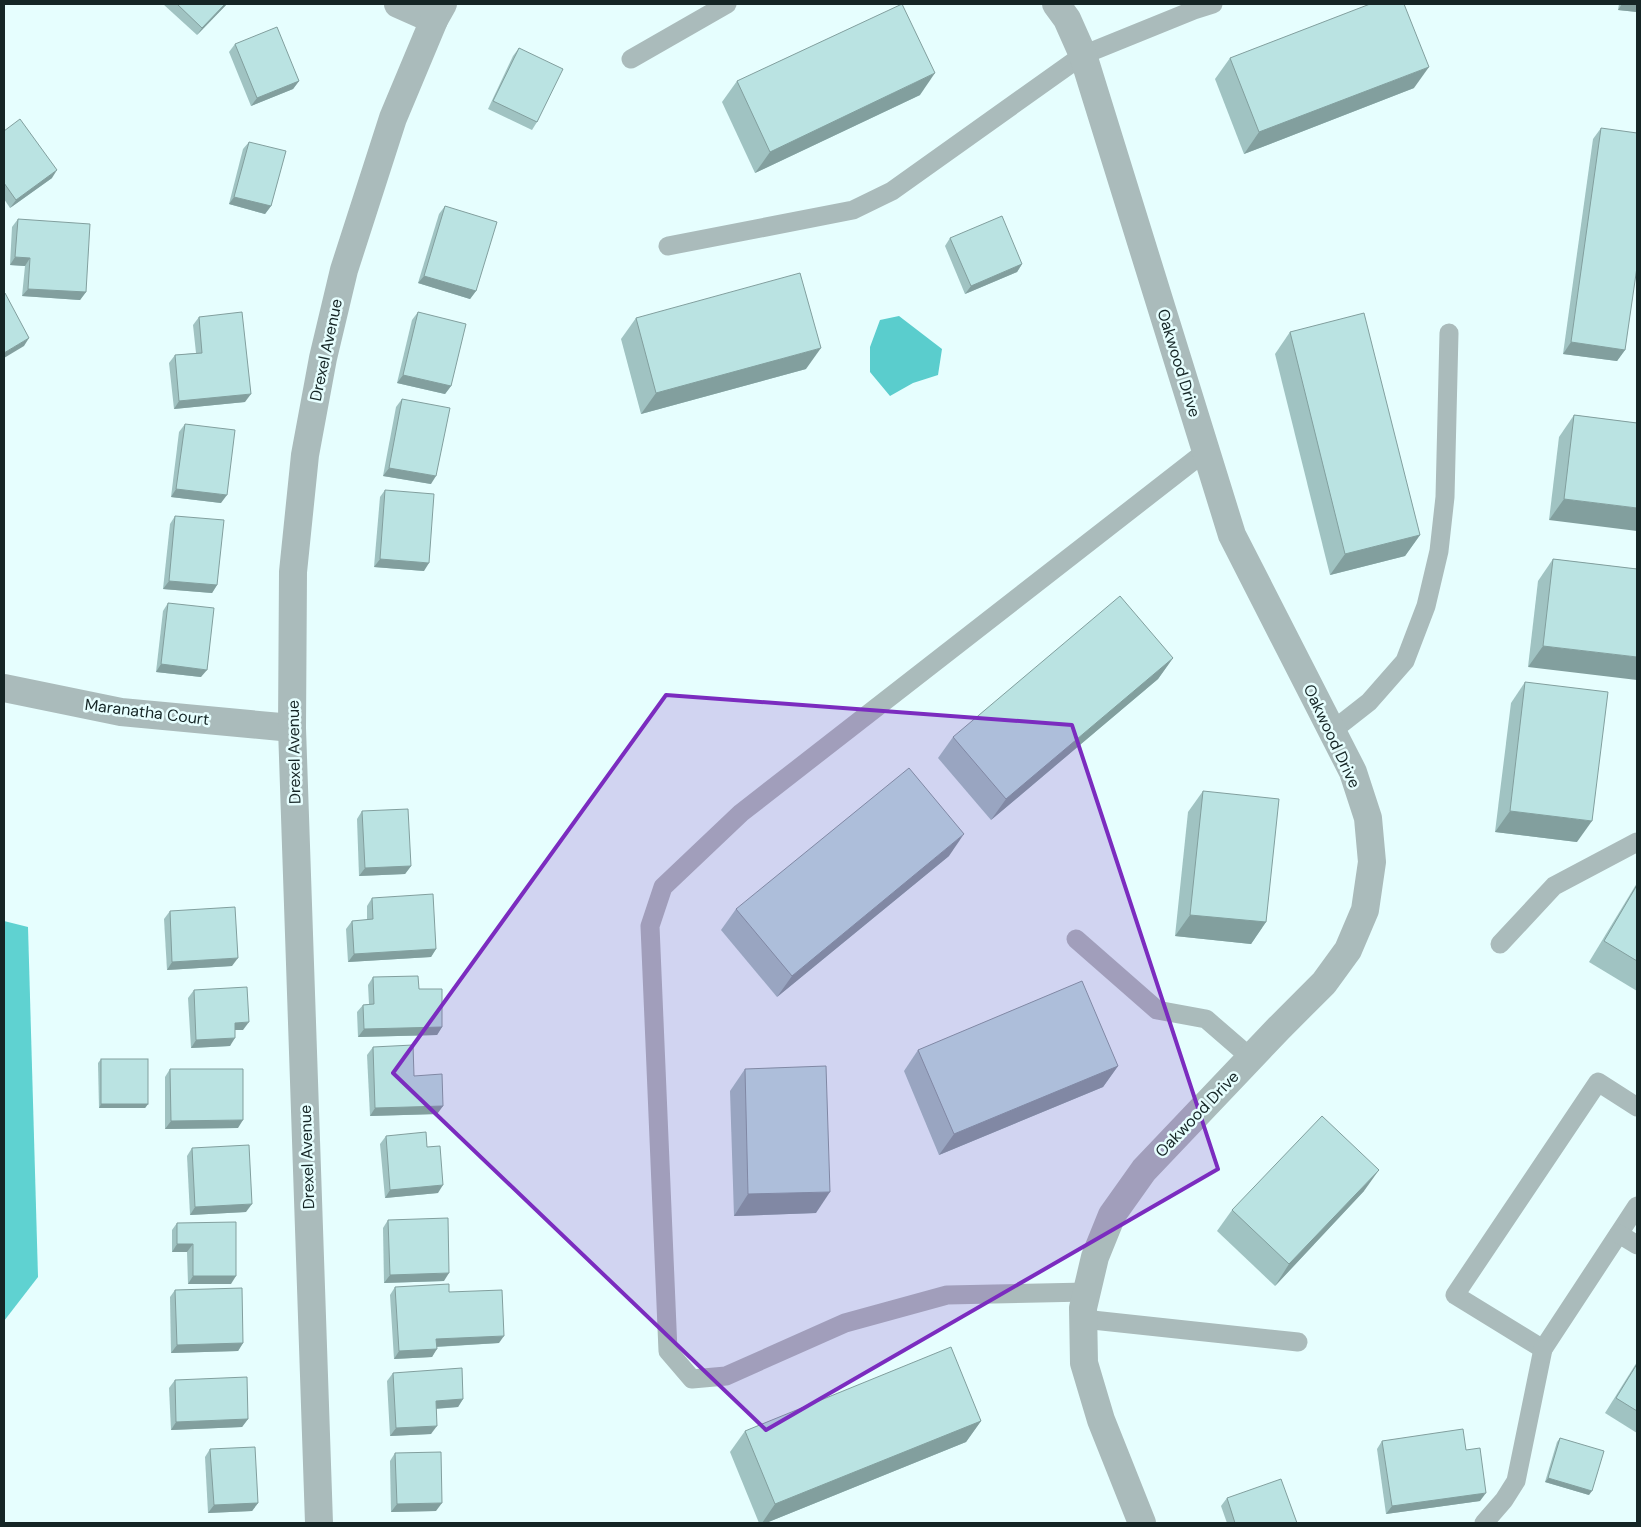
<svg xmlns="http://www.w3.org/2000/svg" width="1641" height="1527" font-family="'DM Sans',sans-serif">
<style>
.forest{fill:#5fd2d1}
.water{fill:#5acdcd}
.lines{fill:none;stroke-linecap:round;stroke-linejoin:round}
.service{stroke:#abb;stroke-width:19}
.minor{stroke:#abb;stroke-width:28}
.wall{fill:#a0c3c2}
.shaded-wall{fill:#829f9e}
.building{fill:#bae3e2;stroke:#829f9e}
.marked{fill:#7b2cbf;fill-opacity:0.2;stroke:#7b2cbf;stroke-width:4;stroke-linejoin:round}
.labels{text-anchor:middle;dominant-baseline:central;stroke-width:5;stroke-linejoin:round;paint-order:stroke}
.street-label{font-size:16px;fill:#152525;stroke:#e6fefe}
</style>
<rect width="100%" height="100%" fill="#e6fefe"/>
<!-- forest -->
<polygon class="forest" points="4,921 28,927 38,1277 4,1321"/>
<!-- water -->
<polygon class="water" points="899,316 942,349 938,375 913,383 890,396 870,372 870,347 880,320"/>
<g class="lines">
<!-- service -->
<g class="service">
<polyline points="631,59 727,4"/>
<polyline points="668,246 853,210 892,191 1083,55 1194,10 1213,4"/>
<polyline points="1332,731 1369,702 1405,661 1426,606 1439,551 1445,497 1449,333"/>
<polyline points="1076,939 1157,1010 1206,1019 1251,1058"/>
<polyline points="1500,944 1554,886 1637,842"/>
<polyline points="1637,1107 1598,1082 1455,1295 1543,1349 1637,1206"/>
<polyline points="1619,1234 1637,1245"/>
<polyline points="1087,1292 947,1295 845,1323 726,1376 692,1379 668,1351 650,926 663,887 741,813 1206,451"/>
<polyline points="1083,1319 1298,1342"/>
<polyline points="1484,1523 1504,1500 1516,1481 1543,1349"/>
</g>
<!-- minor -->
<g class="minor">
<polyline points="398,4 434,20"/>
<polyline points="1056,4 1067,19 1083,55 1232,535 1353,772 1368,818 1372,862 1365,910 1348,950 1324,983 1279,1028 1144,1170 1112,1215 1095,1257 1083,1308 1084,1363 1101,1420 1142,1523"/>
<polyline points="4,688 121,712 292,728"/>
<polyline points="319,1523 292,728 293,572 305,455 323,358 344,270 393,118 434,20 443,4"/>
</g>
</g>
<!-- wall -->
<g class="wall">
<polygon points="163,4 227,4 197,35"/>
<polygon points="1619,4 1637,4 1637,12 1618,10"/>
<polygon points="235,44 299,81 293,89 251,106 229,52"/>
<polygon points="519,48 537,122 532,130 488,109 513,56"/>
<polygon points="1230,58 1414,88 1244,154 1215,79"/>
<polygon points="737,81 920,95 755,173 722,102"/>
<polygon points="1601,128 1625,350 1617,361 1563,354 1593,139"/>
<polygon points="4,131 52,178 10,208 4,199"/>
<polygon points="249,142 271,206 265,214 229,204 243,149"/>
<polygon points="445,206 476,291 470,299 418,283 439,214"/>
<polygon points="18,219 86,292 80,300 22,296 25,266 10,265 12,227"/>
<polygon points="950,238 1022,264 1017,272 965,294 945,246"/>
<polygon points="418,312 451,386 445,394 397,383 412,320"/>
<polygon points="199,317 245,402 174,409 169,363 175,355 196,353 193,325"/>
<polygon points="636,318 806,369 641,414 621,339"/>
<polygon points="1290,332 1420,535 1405,556 1330,575 1275,354"/>
<polygon points="402,399 431,484 383,476 396,407"/>
<polygon points="1574,415 1637,423 1549,520 1559,437"/>
<polygon points="185,424 221,503 171,497 179,432"/>
<polygon points="385,490 424,571 374,567 380,497"/>
<polygon points="175,516 217,585 212,593 163,589 170,524"/>
<polygon points="1553,559 1637,569 1528,667 1538,581"/>
<polygon points="168,603 201,677 156,672 163,611"/>
<polygon points="1173,658 1158,679 991,820 938,758 953,737"/>
<polygon points="1525,682 1577,842 1495,832 1511,703"/>
<polygon points="1203,791 1266,922 1251,944 1175,936 1188,812"/>
<polygon points="362,811 411,866 405,874 359,876 357,819"/>
<polygon points="949,856 777,997 721,930 736,909"/>
<polygon points="1637,883 1637,991 1589,962"/>
<polygon points="372,898 436,949 431,957 348,962 346,929 352,921 367,920 367,906"/>
<polygon points="170,911 232,966 167,970 164,919"/>
<polygon points="373,977 442,1027 437,1035 358,1037 357,1012 363,1005 369,1004 368,985"/>
<polygon points="194,990 243,1030 235,1030 230,1046 191,1048 188,998"/>
<polygon points="373,1047 414,1076 443,1106 437,1114 370,1116 367,1055"/>
<polygon points="918,1050 1118,1066 1103,1087 939,1155 904,1071"/>
<polygon points="101,1059 148,1104 145,1108 99,1108 98,1063"/>
<polygon points="170,1069 238,1128 165,1129 165,1077"/>
<polygon points="745,1069 816,1213 734,1216 730,1091"/>
<polygon points="386,1136 427,1147 438,1193 385,1198 380,1144"/>
<polygon points="192,1148 246,1212 190,1215 187,1156"/>
<polygon points="1364,1191 1275,1286 1217,1231 1232,1210"/>
<polygon points="388,1220 444,1281 384,1283 383,1228"/>
<polygon points="177,1223 231,1284 188,1284 187,1252 172,1252 172,1230"/>
<polygon points="395,1287 449,1292 499,1343 437,1347 432,1357 394,1359 390,1295"/>
<polygon points="175,1290 243,1343 238,1351 171,1353 170,1297"/>
<polygon points="1637,1362 1637,1433 1605,1413"/>
<polygon points="393,1373 463,1399 458,1407 436,1409 431,1434 390,1436 387,1381"/>
<polygon points="175,1380 248,1419 242,1427 171,1430 169,1388"/>
<polygon points="981,1421 966,1442 766,1523 759,1523 730,1452 745,1431"/>
<polygon points="1560,1438 1589,1495 1545,1482 1557,1442"/>
<polygon points="1382,1441 1466,1450 1480,1501 1386,1514 1377,1449"/>
<polygon points="210,1449 258,1503 252,1511 208,1513 205,1457"/>
<polygon points="395,1453 436,1511 391,1512 390,1461"/>
<polygon points="1227,1498 1297,1523 1227,1523 1221,1506"/>
</g>
<!-- shaded-wall -->
<g class="shaded-wall">
<polygon points="225,4 227,4 197,35 202,28"/>
<polygon points="1622,4 1637,4 1637,12 1618,10"/>
<polygon points="1429,67 1414,88 1244,154 1259,132"/>
<polygon points="935,73 920,95 755,173 770,152"/>
<polygon points="299,81 293,89 251,106 257,98"/>
<polygon points="57,170 52,178 10,208 16,200"/>
<polygon points="234,197 271,206 265,214 229,204"/>
<polygon points="15,257 30,258 25,266 10,265"/>
<polygon points="1022,264 1017,272 965,294 971,286"/>
<polygon points="424,276 476,291 470,299 418,283"/>
<polygon points="28,289 86,292 80,300 22,296"/>
<polygon points="29,338 24,346 4,358 4,353"/>
<polygon points="1571,342 1625,350 1617,361 1563,354"/>
<polygon points="821,348 806,369 641,414 656,393"/>
<polygon points="403,375 451,386 445,394 397,383"/>
<polygon points="251,394 245,402 174,409 179,401"/>
<polygon points="389,468 436,476 431,484 383,476"/>
<polygon points="176,489 227,495 221,503 171,497"/>
<polygon points="1564,499 1637,508 1637,531 1549,520"/>
<polygon points="1420,535 1405,556 1330,575 1345,554"/>
<polygon points="380,559 429,563 424,571 374,567"/>
<polygon points="169,581 217,585 212,593 163,589"/>
<polygon points="1543,646 1637,657 1637,680 1528,667"/>
<polygon points="1173,658 1158,679 991,820 1006,799"/>
<polygon points="161,664 207,670 201,677 156,672"/>
<polygon points="1510,811 1592,821 1577,842 1495,832"/>
<polygon points="964,834 949,856 777,997 792,976"/>
<polygon points="411,866 405,874 359,876 365,868"/>
<polygon points="1190,915 1266,922 1251,944 1175,936"/>
<polygon points="436,949 431,957 348,962 354,954"/>
<polygon points="238,958 232,966 167,970 172,962"/>
<polygon points="249,1022 243,1030 229,1030 235,1023"/>
<polygon points="442,1027 437,1035 358,1037 364,1029"/>
<polygon points="235,1038 230,1046 191,1048 196,1040"/>
<polygon points="1118,1066 1103,1087 939,1155 954,1134"/>
<polygon points="101,1104 148,1104 145,1108 99,1108"/>
<polygon points="443,1106 437,1114 370,1116 375,1108"/>
<polygon points="243,1120 238,1128 165,1129 171,1121"/>
<polygon points="1379,1170 1364,1191 1275,1286 1289,1264"/>
<polygon points="443,1185 438,1193 385,1198 390,1190"/>
<polygon points="830,1192 816,1213 734,1216 748,1194"/>
<polygon points="252,1204 246,1212 190,1215 195,1207"/>
<polygon points="177,1244 193,1244 187,1252 172,1252"/>
<polygon points="449,1273 444,1281 384,1283 390,1275"/>
<polygon points="193,1276 236,1276 231,1284 188,1284"/>
<polygon points="504,1336 499,1343 431,1347 436,1339"/>
<polygon points="243,1343 238,1351 171,1353 177,1345"/>
<polygon points="437,1349 432,1357 394,1359 399,1351"/>
<polygon points="463,1399 458,1407 430,1409 436,1401"/>
<polygon points="248,1419 242,1427 171,1430 176,1422"/>
<polygon points="981,1421 966,1442 766,1523 762,1523 775,1504"/>
<polygon points="437,1426 431,1434 390,1436 396,1428"/>
<polygon points="1548,1478 1592,1491 1589,1495 1545,1482"/>
<polygon points="1486,1493 1480,1501 1386,1514 1392,1506"/>
<polygon points="258,1503 252,1511 208,1513 214,1505"/>
<polygon points="442,1503 436,1511 391,1512 397,1504"/>
</g>
<!-- building -->
<g class="building">
<polygon points="177,4 225,4 202,28"/>
<polygon points="902,4 935,73 770,152 737,81"/>
<polygon points="1370,4 1404,4 1429,67 1259,132 1230,58"/>
<polygon points="277,27 299,81 257,98 235,44"/>
<polygon points="519,48 563,69 537,122 493,101"/>
<polygon points="20,119 57,170 16,200 4,183 4,131"/>
<polygon points="1601,128 1637,133 1637,267 1625,350 1571,342"/>
<polygon points="249,142 286,151 271,206 234,197"/>
<polygon points="445,206 497,222 476,291 424,276"/>
<polygon points="1002,216 1022,264 971,286 950,238"/>
<polygon points="18,219 90,224 86,292 28,289 30,258 15,257"/>
<polygon points="800,273 821,348 656,393 636,318"/>
<polygon points="5,293 29,338 4,353 4,294"/>
<polygon points="242,312 251,394 179,401 175,355 202,353 199,317"/>
<polygon points="418,312 466,324 451,386 403,375"/>
<polygon points="1364,313 1420,535 1345,554 1290,332"/>
<polygon points="402,399 450,408 436,476 389,468"/>
<polygon points="1574,415 1637,423 1637,508 1564,499"/>
<polygon points="185,424 235,430 227,495 176,489"/>
<polygon points="385,490 434,494 429,563 380,559"/>
<polygon points="175,516 224,520 217,585 169,581"/>
<polygon points="1553,559 1637,569 1637,657 1543,646"/>
<polygon points="1120,596 1173,658 1006,799 953,737"/>
<polygon points="168,603 214,608 207,670 161,664"/>
<polygon points="1525,682 1608,692 1592,821 1510,811"/>
<polygon points="909,768 964,834 792,976 736,909"/>
<polygon points="1203,791 1279,799 1266,922 1190,915"/>
<polygon points="408,809 411,866 365,868 362,811"/>
<polygon points="1637,885 1637,961 1604,941"/>
<polygon points="433,894 436,949 354,954 352,921 373,919 372,898"/>
<polygon points="235,907 238,958 172,962 170,911"/>
<polygon points="418,976 419,989 442,989 442,1027 364,1029 363,1005 374,1004 373,977"/>
<polygon points="1082,981 1118,1066 954,1134 918,1050"/>
<polygon points="247,987 249,1022 235,1023 235,1038 196,1040 194,990"/>
<polygon points="413,1045 414,1076 442,1074 443,1106 375,1108 373,1047"/>
<rect x="101" y="1059" width="47" height="45"/>
<polygon points="826,1066 830,1192 748,1194 745,1069"/>
<polygon points="170,1069 243,1069 243,1120 171,1121"/>
<polygon points="1322,1116 1379,1170 1289,1264 1232,1210"/>
<polygon points="426,1132 427,1147 440,1146 443,1185 390,1190 386,1136"/>
<polygon points="249,1145 252,1204 195,1207 192,1148"/>
<polygon points="448,1218 449,1273 390,1275 388,1220"/>
<polygon points="236,1222 236,1276 193,1276 193,1244 177,1244 177,1223"/>
<polygon points="449,1284 449,1292 502,1290 504,1336 436,1339 437,1349 399,1351 395,1287"/>
<polygon points="242,1288 243,1343 177,1345 175,1290"/>
<polygon points="951,1347 981,1421 775,1504 745,1431"/>
<polygon points="1637,1364 1637,1411 1616,1398"/>
<polygon points="462,1368 463,1399 436,1401 437,1426 396,1428 393,1373"/>
<polygon points="247,1377 248,1419 176,1422 175,1380"/>
<polygon points="1463,1429 1466,1450 1480,1448 1486,1493 1392,1506 1382,1441"/>
<polygon points="1560,1438 1604,1451 1592,1491 1548,1478"/>
<polygon points="255,1447 258,1503 214,1505 210,1449"/>
<polygon points="441,1452 442,1503 397,1504 395,1453"/>
<polygon points="1281,1479 1297,1523 1235,1523 1227,1498"/>
</g>
<!-- marked area -->
<path class="marked" d="M666,695L1072,725L1218,1169L766,1430L393,1073Z"/>
<g class="labels">
<!-- street labels -->
<g class="street-label">
<text transform="translate(326 350) rotate(-78)">Drexel Avenue</text>
<text transform="translate(1179 363) rotate(73)">Oakwood Drive</text>
<text transform="translate(147 712) rotate(7)">Maranatha Court</text>
<text transform="translate(1332 736) rotate(65)">Oakwood Drive</text>
<text transform="translate(294 752) rotate(-91)">Drexel Avenue</text>
<text transform="translate(1197 1114) rotate(-46)">Oakwood Drive</text>
<text transform="translate(307 1157) rotate(-92)">Drexel Avenue</text>
</g>
</g>
<!-- border -->
<rect width="1641" height="1527" fill="none" stroke="#152525" stroke-width="10"/>
</svg>
